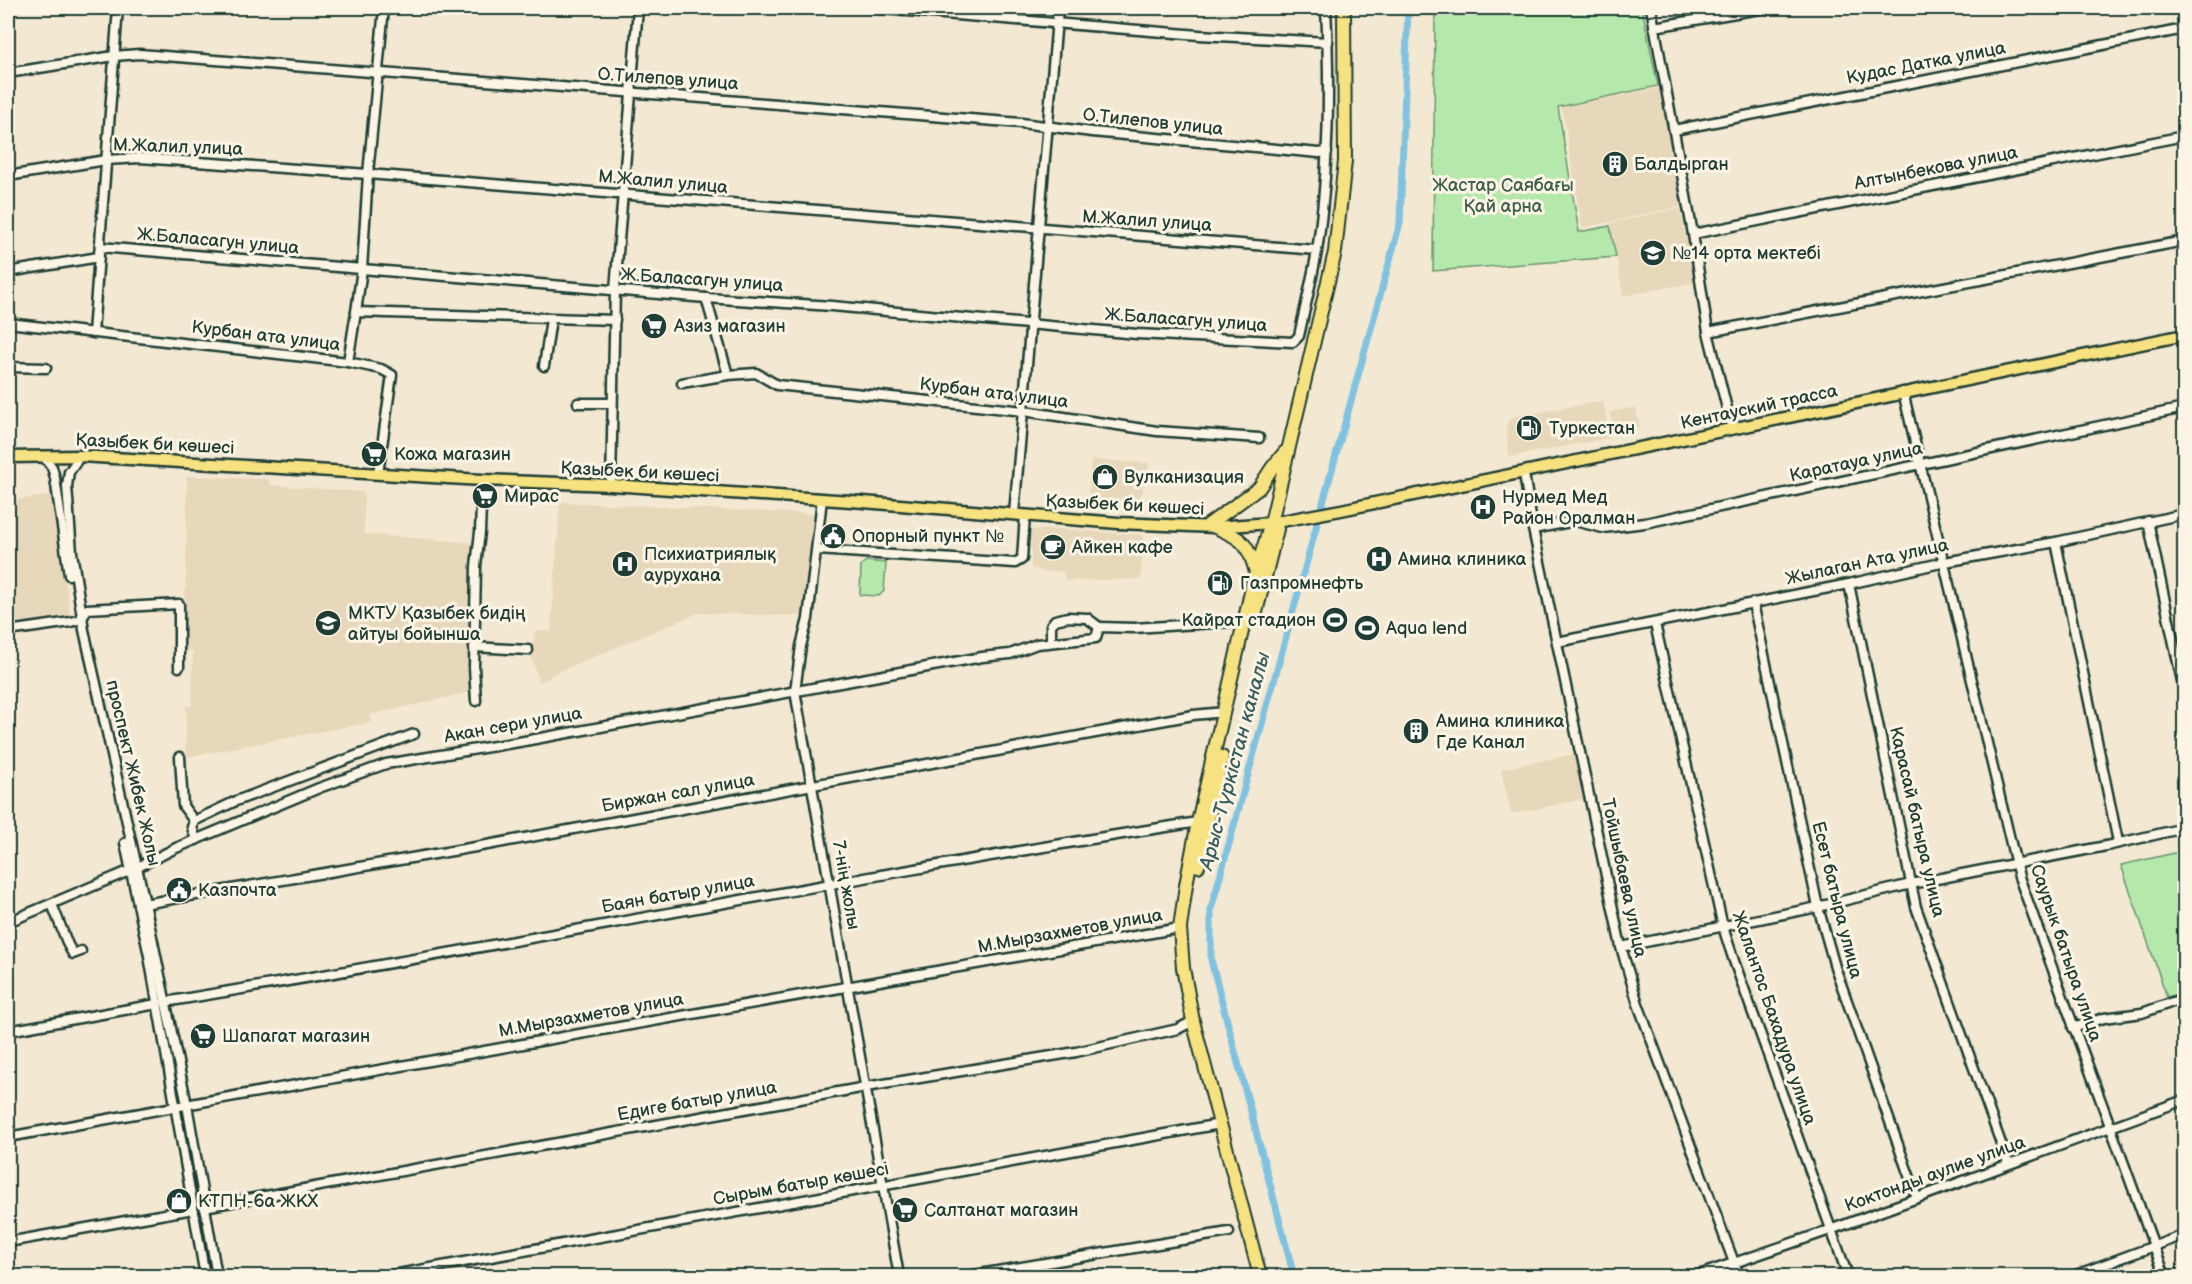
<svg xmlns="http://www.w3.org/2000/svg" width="2192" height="1284" font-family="'Balsamiq Sans',sans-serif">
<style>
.built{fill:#e8d8bb}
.green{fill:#b4e9ab;stroke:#6a9370;stroke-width:1.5}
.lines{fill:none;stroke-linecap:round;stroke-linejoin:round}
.canal{stroke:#81c2e1;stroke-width:7}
.minor-casing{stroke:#1f3d34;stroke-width:13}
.major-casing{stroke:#1f3d34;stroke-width:15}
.highway-casing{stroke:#1f3d34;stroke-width:16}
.minor{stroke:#fcf5e5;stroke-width:8}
.major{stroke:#f7e281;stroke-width:10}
.highway{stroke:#f7e281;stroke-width:12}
.labels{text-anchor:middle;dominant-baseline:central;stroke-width:6;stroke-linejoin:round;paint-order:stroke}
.street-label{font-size:18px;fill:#1f3d34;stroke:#fcf5e5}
.poi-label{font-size:18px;fill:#1f3d34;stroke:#fcf5e5;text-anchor:start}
.park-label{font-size:18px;fill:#3d5f4c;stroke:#fcf5e5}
.water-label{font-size:20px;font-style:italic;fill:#385e5f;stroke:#fcf5e5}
</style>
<rect width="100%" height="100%" fill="#f3e8d2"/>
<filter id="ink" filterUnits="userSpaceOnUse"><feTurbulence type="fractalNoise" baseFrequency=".0167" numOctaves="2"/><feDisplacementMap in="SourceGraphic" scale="12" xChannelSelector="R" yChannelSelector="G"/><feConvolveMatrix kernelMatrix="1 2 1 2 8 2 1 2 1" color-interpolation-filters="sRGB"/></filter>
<g filter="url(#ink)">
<!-- built -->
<g class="built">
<polygon points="1660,88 1682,206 1582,228 1562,107"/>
<polygon points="1680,208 1696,282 1623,296 1611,223"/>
<polygon points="1603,401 1610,438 1509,457 1506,425 1512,417"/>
<polygon points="1636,407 1640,427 1614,432 1610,412"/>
<polygon points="1091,460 1149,463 1140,500 1088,505"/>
<polygon points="187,476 269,479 270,485 364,492 364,534 477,543 470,692 370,715 372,722 186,757 186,706 192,706 193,651 181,650 186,577"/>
<polygon points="54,495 70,615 8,624 8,501"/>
<polygon points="560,502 812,514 804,616 698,613 558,672 539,683 531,655 535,631 551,631"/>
<polygon points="1061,529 1143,535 1141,579 1065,581 1063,571 1045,572 1031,568 1031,530"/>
<polygon points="1575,754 1584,799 1511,814 1501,769"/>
</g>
<!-- green -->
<g class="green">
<polygon points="1435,8 1642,8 1658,86 1558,107 1579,232 1610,226 1616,257 1433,271"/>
<polygon points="866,561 886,563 884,591 879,596 860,595 861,565"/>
<polygon points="2184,851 2184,992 2167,997 2121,865"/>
</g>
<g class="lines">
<!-- canal -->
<polyline class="canal" points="1294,1276 1211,960 1211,909 1400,223 1408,8"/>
<defs>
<g id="minor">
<polyline points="871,8 1199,35 1328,42"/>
<polyline points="1651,8 1693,234 1708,332 1732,429"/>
<polyline points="1654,27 1765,8"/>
<polyline points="8,73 114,56 139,54 1021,123 1092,132 1319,153 1327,152"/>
<polyline points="1674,130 2184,29"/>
<polyline points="8,176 106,160 140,158 368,174 1317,250"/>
<polyline points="1693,234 2184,136"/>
<path d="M100,247L706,298L832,306L1137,334L1293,342L1299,336C1305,308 1312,279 1317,251C1329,171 1330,88 1326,8"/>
<polyline points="8,272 99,257"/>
<polyline points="706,298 728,375 756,373 777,385 1024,411 1157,431 1259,438"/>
<polyline points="356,312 362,269 368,174 384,8"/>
<polyline points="8,323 348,362 381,369 392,375 378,474"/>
<polyline points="1708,332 2184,241"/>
<polyline points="93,333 118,8"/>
<polyline points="348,362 356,312 615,320"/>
<polyline points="544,366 551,319"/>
<polyline points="8,367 46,368"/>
<polyline points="682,383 728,375"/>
<polyline points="1903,392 2019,877 2165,1276"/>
<polyline points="578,403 612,403"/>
<polyline points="43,456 52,467 55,478 69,575"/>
<polyline points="80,456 69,472 67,486 72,552 84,630 145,903 187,1105 217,1276"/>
<polyline points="1524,474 1533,529 1621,947 1638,1004 1739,1276"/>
<polyline points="611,485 615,290 638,8"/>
<polyline points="822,499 808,619 801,646 795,691 899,1276"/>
<polyline points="1014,514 1058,8"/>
<polyline points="2148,521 2184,691"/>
<polyline points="1533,529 1575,521 1603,528 1645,523 2184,408"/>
<polyline points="2056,542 2118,842"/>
<polyline points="817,550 1015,563 1022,559 1025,515"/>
<polyline points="1849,584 1916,907 2008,1163"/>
<polyline points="1753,603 1818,907 1835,967 1917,1198"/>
<polyline points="1655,624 1723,927 1734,961 1848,1276"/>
<polyline points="8,631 71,622 82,619 87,609 179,604 179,667"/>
<polyline points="1557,642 1849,584 1945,562 2056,542 2184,514"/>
<polyline points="1048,643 1051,641 1051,625 1055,620 1068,617 1087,618 1099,627"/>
<polyline points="474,647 528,650"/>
<polyline points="476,701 474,667 476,566 480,532 482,480"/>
<polyline points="180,757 183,806 194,821"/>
<polyline points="196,840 192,827 194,821 236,801 414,734"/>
<polyline points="125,843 149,956 205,1276"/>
<polyline points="52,904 68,945 73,954 81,951"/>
<polyline points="138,905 487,845 1193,715 1224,712"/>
<polyline points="8,922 136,868 176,848 319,788 386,764 519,742 982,657 1010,654 1037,644 1096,638 1099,627 1134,628 1246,621"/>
<polyline points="1621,947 1818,907 1911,884 2111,845 2184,828"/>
<path d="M165,1002C510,945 852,876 1198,822"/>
<polyline points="2073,1028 2104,1018 2142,1013 2184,998"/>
<polyline points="8,1031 157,1004"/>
<polyline points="8,1137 523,1044 1180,928"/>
<polyline points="204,1207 866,1087 1076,1052 1178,1029 1193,1021"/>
<polyline points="8,1242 193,1209"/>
<polyline points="387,1276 1220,1124"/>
<polyline points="968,1276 1229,1232"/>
<polyline points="1696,1276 1830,1230 2184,1100"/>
<polyline points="2073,1276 2184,1235"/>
</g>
<polyline id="major" points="8,457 80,456 482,480 611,485 851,501 1118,523 1215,527 1271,523 1341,510 2184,335"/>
<g id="highway">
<polyline points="1208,525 1259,488 1272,468 1285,452"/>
<path d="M1215,527C1243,539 1248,543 1256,572"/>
<polyline points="1254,620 1277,529"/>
<polyline points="1198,866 1222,757"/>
<polyline points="1260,1276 1193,1021 1183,968 1180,928 1186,885 1198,822 1254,579 1271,523 1335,252 1345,161 1344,8"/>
</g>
</defs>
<!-- minor casing -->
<use href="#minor" class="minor-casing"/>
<!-- major casing -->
<use href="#major" class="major-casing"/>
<!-- highway casing -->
<use href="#highway" class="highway-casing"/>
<!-- minor -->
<use href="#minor" class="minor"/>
<!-- major -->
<use href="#major" class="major"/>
<!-- highway -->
<use href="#highway" class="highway"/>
</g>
</g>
<!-- icons -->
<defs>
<symbol id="building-disc" viewBox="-11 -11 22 22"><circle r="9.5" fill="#1f3d34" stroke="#fcf5e5"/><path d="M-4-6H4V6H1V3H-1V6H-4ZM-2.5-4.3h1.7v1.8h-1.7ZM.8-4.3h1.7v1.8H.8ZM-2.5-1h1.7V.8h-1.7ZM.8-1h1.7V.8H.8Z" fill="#fff"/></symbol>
<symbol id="school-disc" viewBox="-11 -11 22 22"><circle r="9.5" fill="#1f3d34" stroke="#fcf5e5"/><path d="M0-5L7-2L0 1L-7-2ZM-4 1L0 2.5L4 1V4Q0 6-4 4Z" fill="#fff"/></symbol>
<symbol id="supermarket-disc" viewBox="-11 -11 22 22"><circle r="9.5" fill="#1f3d34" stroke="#fcf5e5"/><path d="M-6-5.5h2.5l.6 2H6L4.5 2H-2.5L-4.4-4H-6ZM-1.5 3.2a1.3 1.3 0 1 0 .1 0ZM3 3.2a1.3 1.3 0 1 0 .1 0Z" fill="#fff"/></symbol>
<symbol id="fuel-disc" viewBox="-11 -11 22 22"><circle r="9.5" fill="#1f3d34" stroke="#fcf5e5"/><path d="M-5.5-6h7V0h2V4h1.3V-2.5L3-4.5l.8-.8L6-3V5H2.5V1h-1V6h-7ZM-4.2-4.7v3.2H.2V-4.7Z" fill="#fff"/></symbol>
<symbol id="shop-disc" viewBox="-11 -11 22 22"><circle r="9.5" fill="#1f3d34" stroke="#fcf5e5"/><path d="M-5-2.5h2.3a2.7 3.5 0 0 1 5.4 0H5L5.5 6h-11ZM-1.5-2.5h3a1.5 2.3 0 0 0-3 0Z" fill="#fff"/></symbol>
<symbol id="hospital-disc" viewBox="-11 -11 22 22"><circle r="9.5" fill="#1f3d34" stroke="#fcf5e5"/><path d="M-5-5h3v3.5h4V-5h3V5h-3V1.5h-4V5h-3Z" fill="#fff"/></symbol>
<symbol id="civic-disc" viewBox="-11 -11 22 22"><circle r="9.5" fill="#1f3d34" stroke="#fcf5e5"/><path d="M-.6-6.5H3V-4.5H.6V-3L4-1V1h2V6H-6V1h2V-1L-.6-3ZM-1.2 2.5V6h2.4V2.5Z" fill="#fff"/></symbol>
<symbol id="cafe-disc" viewBox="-11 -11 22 22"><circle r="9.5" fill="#1f3d34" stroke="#fcf5e5"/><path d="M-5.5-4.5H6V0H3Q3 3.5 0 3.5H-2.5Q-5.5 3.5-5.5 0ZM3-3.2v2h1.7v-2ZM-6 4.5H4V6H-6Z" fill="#fff"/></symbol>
<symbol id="stadium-disc" viewBox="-11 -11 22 22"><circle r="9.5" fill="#1f3d34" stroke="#fcf5e5"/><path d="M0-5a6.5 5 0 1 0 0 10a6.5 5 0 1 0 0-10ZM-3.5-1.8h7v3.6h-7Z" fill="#fff"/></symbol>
<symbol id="university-disc" viewBox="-11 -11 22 22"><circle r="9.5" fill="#1f3d34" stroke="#fcf5e5"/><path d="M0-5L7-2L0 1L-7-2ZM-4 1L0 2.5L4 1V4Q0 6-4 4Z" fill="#fff"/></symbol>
</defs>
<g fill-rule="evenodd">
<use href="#building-disc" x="1600" y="149" width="30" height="30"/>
<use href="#school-disc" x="1638" y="238" width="30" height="30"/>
<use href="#supermarket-disc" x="639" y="311" width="30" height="30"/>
<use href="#fuel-disc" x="1514" y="413" width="30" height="30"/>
<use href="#supermarket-disc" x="359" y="439" width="30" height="30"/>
<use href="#shop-disc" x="1090" y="462" width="30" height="30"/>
<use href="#supermarket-disc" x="470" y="481" width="30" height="30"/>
<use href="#hospital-disc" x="1468" y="492" width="30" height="30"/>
<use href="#civic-disc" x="818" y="521" width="30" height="30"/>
<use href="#cafe-disc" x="1038" y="532" width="30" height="30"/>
<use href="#hospital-disc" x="1364" y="544" width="30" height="30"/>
<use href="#hospital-disc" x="610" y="549" width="30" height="30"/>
<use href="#fuel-disc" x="1205" y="568" width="30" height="30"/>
<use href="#stadium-disc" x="1320" y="605" width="30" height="30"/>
<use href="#university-disc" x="313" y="608" width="30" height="30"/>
<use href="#stadium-disc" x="1352" y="613" width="30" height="30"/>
<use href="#building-disc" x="1401" y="716" width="30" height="30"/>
<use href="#civic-disc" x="164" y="875" width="30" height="30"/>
<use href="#supermarket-disc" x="188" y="1021" width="30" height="30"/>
<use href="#shop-disc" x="164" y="1186" width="30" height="30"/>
<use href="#supermarket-disc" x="890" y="1195" width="30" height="30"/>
</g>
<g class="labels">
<!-- street labels -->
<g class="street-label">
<text transform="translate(1926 63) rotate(-11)">Кудас Датка улица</text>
<text transform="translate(668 79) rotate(4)">О.Тилепов улица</text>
<text transform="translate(1153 122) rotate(6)">О.Тилепов улица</text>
<text transform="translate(178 147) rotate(2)">М.Жалил улица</text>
<text transform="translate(1936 168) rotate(-11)">Алтынбекова улица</text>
<text transform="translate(663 182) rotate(5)">М.Жалил улица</text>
<text transform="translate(1147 221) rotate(4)">М.Жалил улица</text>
<text transform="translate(218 241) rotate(5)">Ж.Баласагун улица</text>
<text transform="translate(702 280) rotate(4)">Ж.Баласагун улица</text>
<text transform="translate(1186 320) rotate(4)">Ж.Баласагун улица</text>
<text transform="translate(266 336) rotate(7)">Курбан ата улица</text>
<text transform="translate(994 393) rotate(7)">Курбан ата улица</text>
<text transform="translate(1759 407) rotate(-12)">Кентауский трасса</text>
<text transform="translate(155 444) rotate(3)">Қазыбек би көшесі</text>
<text transform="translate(1856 462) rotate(-12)">Каратауа улица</text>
<text transform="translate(640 472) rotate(3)">Қазыбек би көшесі</text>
<text transform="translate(1125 505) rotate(3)">Қазыбек би көшесі</text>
<text transform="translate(1867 562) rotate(-12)">Жылаган Ата улица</text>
<text transform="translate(513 725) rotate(-10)">Акан сери улица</text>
<text transform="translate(133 773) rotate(77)">проспект Жибек Жолы</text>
<text transform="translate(678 793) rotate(-10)">Биржан сал улица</text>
<text transform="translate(1917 822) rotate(77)">Карасай батыра улица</text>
<text transform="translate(1624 878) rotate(78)">Тойшыбаева улица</text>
<text transform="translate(846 885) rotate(80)">7-нің жолы</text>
<text transform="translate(678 894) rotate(-10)">Баян батыр улица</text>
<text transform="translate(1837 900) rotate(76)">Есет батыра улица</text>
<text transform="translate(1070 931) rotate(-10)">М.Мырзахметов улица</text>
<text transform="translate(2066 953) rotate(71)">Саурык батыра улица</text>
<text transform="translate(591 1015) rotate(-10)">М.Мырзахметов улица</text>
<text transform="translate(1774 1018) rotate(71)">Жалантос Бахадура улица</text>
<text transform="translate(697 1101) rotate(-10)">Едиге батыр улица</text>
<text transform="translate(1935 1174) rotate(-20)">Коктонды аулие улица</text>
<text transform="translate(801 1184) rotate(-10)">Сырым батыр көшесі</text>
</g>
<!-- poi labels -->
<g class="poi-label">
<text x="1634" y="164">Балдырган</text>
<text x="1672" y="253">№14 орта мектебі</text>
<text x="674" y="326">Азиз магазин</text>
<text x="1549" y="428">Туркестан</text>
<text x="394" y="454">Кожа магазин</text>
<text x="1124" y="477">Вулканизация</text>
<text x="504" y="496">Мирас</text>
<text x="1502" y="497">Нурмед Мед<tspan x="1502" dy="21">Район Оралман</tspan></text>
<text x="852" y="536">Опорный пункт №</text>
<text x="1072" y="547">Айкен кафе</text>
<text x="644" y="554">Психиатриялық<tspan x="644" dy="21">аурухана</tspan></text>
<text x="1398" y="559">Амина клиника</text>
<text x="1240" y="583">Газпромнефть</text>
<text x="348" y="613">МКТУ Қазыбек бидің<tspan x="348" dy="21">айтуы бойынша</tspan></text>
<text x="1316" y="620" text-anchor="end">Кайрат стадион</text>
<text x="1386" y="628">Aqua lend</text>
<text x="1436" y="721">Амина клиника<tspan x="1436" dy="21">Где Канал</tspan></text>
<text x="198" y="890">Казпочта</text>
<text x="222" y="1036">Шапагат магазин</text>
<text x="198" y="1201">КТПН-6а ЖКХ</text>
<text x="924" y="1210">Салтанат магазин</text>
</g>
<!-- park labels -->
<g class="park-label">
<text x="1503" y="185">Жастар Саябағы<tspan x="1503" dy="21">Қай арна</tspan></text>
</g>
<!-- water labels -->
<g class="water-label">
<text transform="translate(1235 761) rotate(-75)">Арыс-Түркістан каналы</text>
</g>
</g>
<!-- margin -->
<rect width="2192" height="1284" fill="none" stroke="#fcf5e5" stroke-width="30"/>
<rect x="15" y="15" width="2162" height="1254" fill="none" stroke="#1f3d34" stroke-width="2" filter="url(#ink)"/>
</svg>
